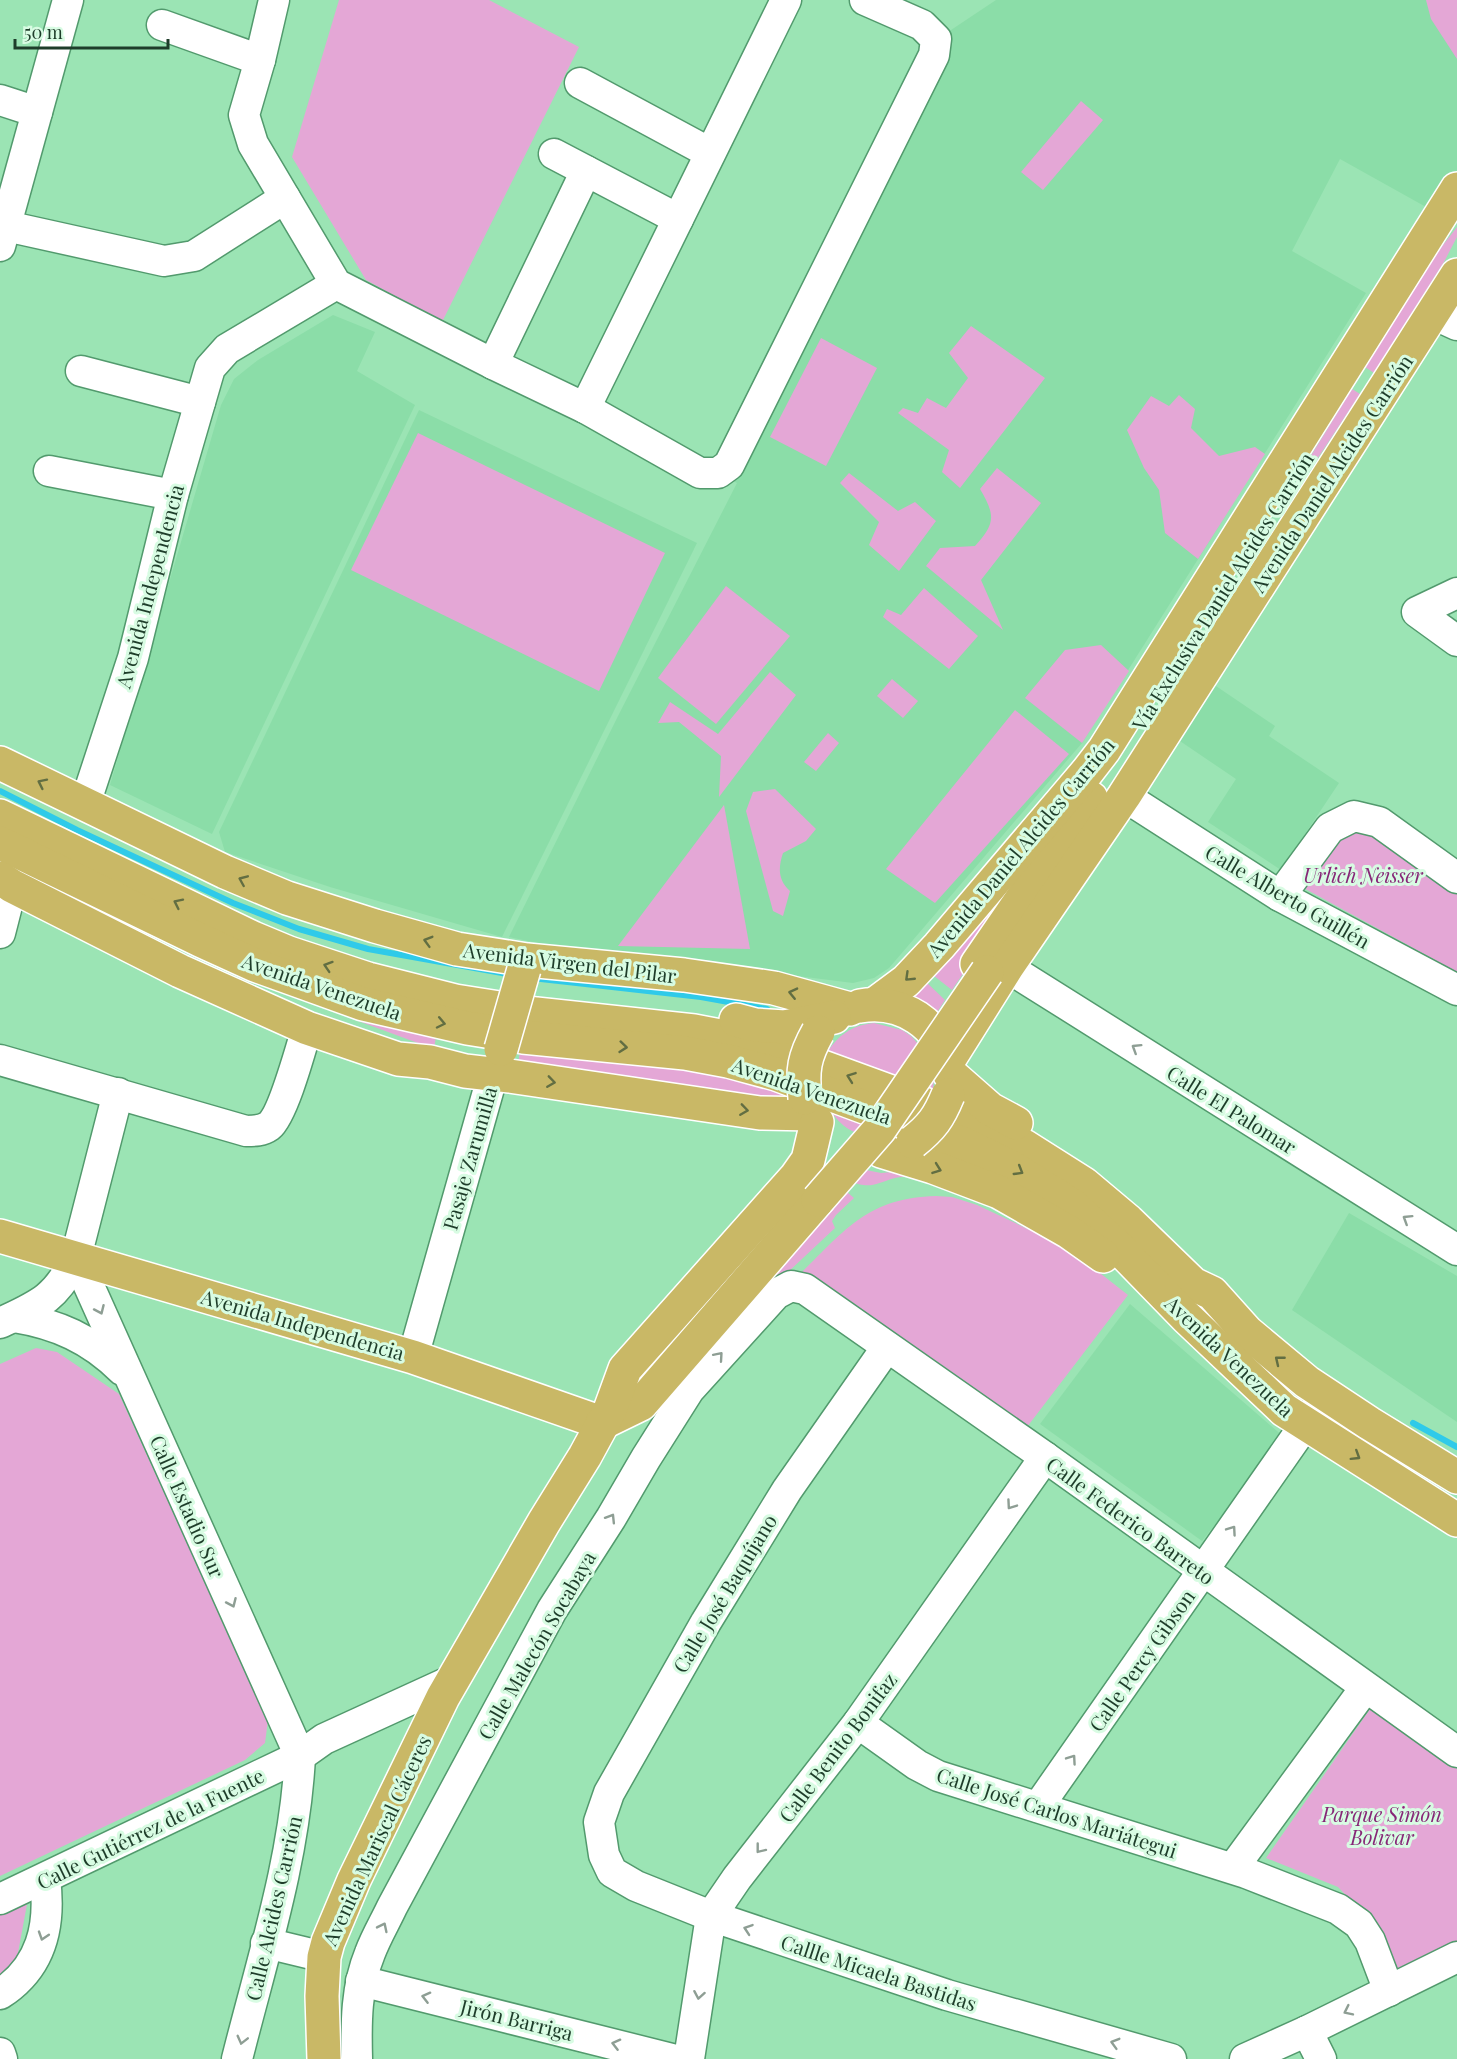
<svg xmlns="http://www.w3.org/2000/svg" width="1457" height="2059" font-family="'Playfair Display',serif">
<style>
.built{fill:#8bdda8}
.green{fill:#e4a7d6}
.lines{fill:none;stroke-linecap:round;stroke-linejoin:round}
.stream{stroke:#2fcae9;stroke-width:6}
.minor-casing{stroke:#529a6d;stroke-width:33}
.major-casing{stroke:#fff;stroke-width:36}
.minor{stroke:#fff;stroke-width:30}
.major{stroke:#c9b866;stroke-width:33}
.major-bridge-casing{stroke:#fff;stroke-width:36;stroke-linecap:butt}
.major-bridge{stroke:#c9b866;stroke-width:33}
.oneway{stroke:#626e42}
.oneway2{stroke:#8e9e94}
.labels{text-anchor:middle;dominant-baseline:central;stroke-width:6;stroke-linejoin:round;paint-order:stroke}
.street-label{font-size:20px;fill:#1e3d2a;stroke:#d8fce3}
.park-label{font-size:20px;font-style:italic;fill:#862777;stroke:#d8fce3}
</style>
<rect width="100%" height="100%" fill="#9be4b4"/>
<!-- built -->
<g class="built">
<polygon points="996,0 1457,0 1457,172 1435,212 1340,159 1292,251 1366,293 1082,743 889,968 874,978 853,983 542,944 509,937 618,716 737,483 726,477 948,32"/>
<polygon points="333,315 375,332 357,371 415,405 212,834 110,785 221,405 234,379 258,360"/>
<polygon points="419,410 697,543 502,937 330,887 225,852 219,832"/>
<polygon points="1210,682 1275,726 1269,736 1339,783 1281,870 1208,822 1236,779 1174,737"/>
<polygon points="1349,1213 1457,1276 1457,1422 1292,1310"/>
<polygon points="1130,1304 1284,1437 1202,1541 1040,1424"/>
</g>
<!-- green -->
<g class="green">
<polygon points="339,0 489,0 579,47 442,322 366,280 292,157"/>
<polygon points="1426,0 1457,0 1457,59 1431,19"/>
<polygon points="1081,101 1103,120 1043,190 1021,172"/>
<polygon points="1457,227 1457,237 1444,262 1374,373 1365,367 1432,259"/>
<polygon points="971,326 1045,378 960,488 942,472 949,450 898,413 903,408 918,413 927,398 946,408 968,378 949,353"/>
<polygon points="821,338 877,368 826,466 770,437"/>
<polygon points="1352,389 1360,394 1304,479 1289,498 1299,475"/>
<polygon points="1179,395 1195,409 1191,428 1219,456 1255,447 1265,454 1198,559 1165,533 1159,490 1144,468 1127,430 1151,396 1169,406"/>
<polygon points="418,433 665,553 599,691 351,570"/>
<path d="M997,468L1041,503L981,580L1003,630L926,566L940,548L975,546C995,524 996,516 980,489Z"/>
<polygon points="849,473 898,511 915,502 936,521 899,571 869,545 879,522 840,483"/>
<polygon points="726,586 790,636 716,724 658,678"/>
<polygon points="924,588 978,636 949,669 883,617 887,609 901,615"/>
<polygon points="1101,645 1129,671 1082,743 1025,698 1065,650"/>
<polygon points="770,672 796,695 719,797 721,756 679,722 658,723 670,702 718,734"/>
<polygon points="892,679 918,701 903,718 877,696"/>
<polygon points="1015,710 1069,754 935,903 886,869"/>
<polygon points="828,733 839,743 816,771 804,762"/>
<polygon points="1095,779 952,990 929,972"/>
<path d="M775,789L816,829L806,841L783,853C778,868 778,880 790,891L783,916L773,911L746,811L753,792Z"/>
<polygon points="724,805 750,949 618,946"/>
<polygon points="1359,829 1376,833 1457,894 1457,972 1300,886 1340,837"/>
<polygon points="924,980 945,1000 936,1014 907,996"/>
<polygon points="302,996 436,1036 434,1049 342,1015"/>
<path d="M874,1023L902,1030L911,1036L920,1046L934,1073L933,1095L826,1054C838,1035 852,1025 874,1023Z"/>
<polygon points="520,1050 694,1067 739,1076 783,1094 783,1098 778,1100 518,1066"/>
<path d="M827,1106L900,1133C864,1137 849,1139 827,1106Z"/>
<path d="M856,1168L881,1173L904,1171L920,1176C912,1177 902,1176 895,1178C874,1184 870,1190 848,1180Z"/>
<polygon points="840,1186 854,1198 836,1215 832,1221 835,1228 738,1319"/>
<path d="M936,1196L952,1197L977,1205L1068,1248L1128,1295L1027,1427L801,1273C846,1229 868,1198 936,1196Z"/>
<polygon points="36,1348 57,1352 119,1394 268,1720 265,1743 245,1760 0,1876 0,1364"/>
<polygon points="1370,1709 1457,1769 1457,1951 1402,1980 1375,1926 1338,1887 1266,1858"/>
<polygon points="28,1899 17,1958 0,1977 0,1906"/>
</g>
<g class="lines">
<!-- stream -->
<g class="stream">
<polyline points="0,791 77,830 233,903 299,929 368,949 513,975"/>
<polyline points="532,978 701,997 767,1009"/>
<polyline points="1413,1423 1457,1447"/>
</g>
<defs>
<g id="minor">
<polyline points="274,0 260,60 244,115 253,144 336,284 493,364 585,408 700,473 718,473 729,465 934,55 936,39 922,25 865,0"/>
<polyline points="162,25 260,60"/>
<polyline points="580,83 710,153"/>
<polyline points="0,100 37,112"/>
<polyline points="554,154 678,219"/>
<polyline points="6,226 164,261 194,256 285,198"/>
<polyline points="0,246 68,0"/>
<polyline points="1433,314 1457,325"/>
<polyline points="493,364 586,171"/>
<polyline points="81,371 200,402"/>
<polyline points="585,408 786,0"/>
<polyline points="49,471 173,495"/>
<polyline points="1457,593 1417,612 1457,641"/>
<polyline points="1124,796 1280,896 1457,990"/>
<polyline points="85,804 133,658 173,495 210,368 227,349 336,284"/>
<polyline points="1280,896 1330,828 1354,816 1379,822 1457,878"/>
<polyline points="0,933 12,886"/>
<polyline points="1007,967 1457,1250"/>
<path d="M0,1060L246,1131C254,1131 262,1131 269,1126C283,1115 301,1048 307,1028"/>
<path d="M76,1257L300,1756C295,1859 262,1959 237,2059"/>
<path d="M14,1317C57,1324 91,1339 122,1370"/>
<path d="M0,1323C39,1305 57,1298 76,1257L118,1093"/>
<polyline points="887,1347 787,1490 706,1622 609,1793 599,1822 604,1855 612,1872 636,1886 711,1916 947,1995 1171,2059"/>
<polyline points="413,1357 493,1074"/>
<polyline points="858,1723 917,1765 938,1776 1246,1873 1338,1909 1359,1924 1370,1941 1389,1991"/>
<polyline points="1038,1807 1325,1396"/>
<polyline points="1233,1868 1365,1688"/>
<polyline points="0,1899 300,1756 324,1739 453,1680"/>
<polyline points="266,1943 324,1957"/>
<polyline points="361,1981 672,2059"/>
<path d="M0,1994C42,1967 51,1925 45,1879"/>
<polyline points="1307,2031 1321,2059"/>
<polyline points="0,2053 2,2059"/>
<path d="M357,2059C356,2023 356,1987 370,1953C376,1937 385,1922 392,1907L552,1610L611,1518L646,1458L689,1390L776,1294L791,1286L805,1289L1045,1457L1457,1752"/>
<polyline points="689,2059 711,1916 737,1878 858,1723 1045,1457"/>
<polyline points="1245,2059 1307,2031 1457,1957"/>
</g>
<g id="major">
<polyline points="0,763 225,872 287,898 375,926 457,949 527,960 684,975 774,988 850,1009"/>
<polyline points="0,816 253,938 289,953 368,979 455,1001 536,1014 694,1031 736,1039 776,1050 965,1119 1024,1146 1084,1184 1128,1221 1193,1284 1212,1293 1247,1332 1307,1382 1369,1423 1457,1477"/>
<polyline points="0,843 200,940 255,965 363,1004 467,1028 523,1037 685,1053 728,1061 776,1074 966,1145 1013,1168 1072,1205 1115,1244 1187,1318 1284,1410 1457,1520"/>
<polyline points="0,878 12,886 180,971 307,1028 398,1059 430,1062 465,1071 510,1076 760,1113 812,1114"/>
<polyline points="977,964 1091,798"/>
<polyline points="875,1004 906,981 939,946 1087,772 1104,750 1457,189"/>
<path d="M860,1006C901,999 942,1024 948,1066"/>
<polyline points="736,1020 755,1025 785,1027 834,1017"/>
<polyline points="948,1061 1007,967 1124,796 1457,275"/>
<polyline points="949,1073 990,1109 1016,1123"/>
<polyline points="881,1151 933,1167 999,1192 1069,1232 1103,1256"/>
<polyline points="0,1236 413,1357 602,1423"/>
<polyline points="602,1423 641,1404 818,1200"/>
<polyline points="324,2059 322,1996 324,1957 328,1942 354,1880 443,1697 544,1522 585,1456 610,1410 625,1369 796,1177 808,1160 817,1122"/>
</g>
</defs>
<!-- minor casing -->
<use href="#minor" class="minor-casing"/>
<!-- major casing -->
<use href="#major" class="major-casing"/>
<!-- minor -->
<use href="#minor" class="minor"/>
<!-- major -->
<use href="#major" class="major"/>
<defs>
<g id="major-bridge">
<polyline points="501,1049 524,969"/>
<path d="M805,1098C802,1070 804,1057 818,1032"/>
<path d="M913,1142C932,1127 939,1117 948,1095"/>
<polyline points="818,1200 879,1130 987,972"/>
</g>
</defs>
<!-- major-bridge casing -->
<use href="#major-bridge" class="major-bridge-casing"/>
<!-- major-bridge -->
<use href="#major-bridge" class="major-bridge"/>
</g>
<!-- one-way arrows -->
<defs><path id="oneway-chevron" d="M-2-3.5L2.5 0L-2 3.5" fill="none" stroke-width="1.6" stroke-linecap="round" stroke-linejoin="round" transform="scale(1.5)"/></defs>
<g class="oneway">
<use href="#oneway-chevron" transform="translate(42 783) rotate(-154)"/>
<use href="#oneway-chevron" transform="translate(243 880) rotate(-157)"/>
<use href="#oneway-chevron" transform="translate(178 903) rotate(-154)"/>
<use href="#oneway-chevron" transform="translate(428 941) rotate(-164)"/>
<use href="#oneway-chevron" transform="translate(328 966) rotate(-162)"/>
<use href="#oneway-chevron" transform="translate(909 977) rotate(136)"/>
<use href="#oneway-chevron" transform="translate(793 993) rotate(-167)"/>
<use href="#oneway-chevron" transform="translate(441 1023) rotate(12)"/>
<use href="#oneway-chevron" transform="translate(623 1047) rotate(6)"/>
<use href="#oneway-chevron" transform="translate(851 1077) rotate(-160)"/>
<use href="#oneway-chevron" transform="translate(551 1082) rotate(8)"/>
<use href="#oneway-chevron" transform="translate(744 1110) rotate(8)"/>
<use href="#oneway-chevron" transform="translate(937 1169) rotate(20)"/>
<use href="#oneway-chevron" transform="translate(1019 1171) rotate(31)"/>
<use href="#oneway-chevron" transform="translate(1279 1360) rotate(-141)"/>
<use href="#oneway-chevron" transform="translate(1356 1456) rotate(32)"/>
</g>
<g class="oneway2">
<use href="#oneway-chevron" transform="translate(1136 1048) rotate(-148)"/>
<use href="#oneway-chevron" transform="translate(1407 1219) rotate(-148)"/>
<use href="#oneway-chevron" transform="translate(100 1310) rotate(66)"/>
<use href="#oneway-chevron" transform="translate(719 1356) rotate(-49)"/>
<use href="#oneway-chevron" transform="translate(1011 1505) rotate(125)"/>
<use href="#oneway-chevron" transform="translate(611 1518) rotate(-58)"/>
<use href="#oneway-chevron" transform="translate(1232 1530) rotate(-55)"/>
<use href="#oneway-chevron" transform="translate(232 1603) rotate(66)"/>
<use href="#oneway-chevron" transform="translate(1072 1759) rotate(-55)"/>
<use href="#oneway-chevron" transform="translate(760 1849) rotate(128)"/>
<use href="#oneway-chevron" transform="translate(383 1927) rotate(-64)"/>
<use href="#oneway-chevron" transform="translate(748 1929) rotate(-161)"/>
<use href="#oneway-chevron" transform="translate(43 1936) rotate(108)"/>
<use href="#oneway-chevron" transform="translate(699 1995) rotate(100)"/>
<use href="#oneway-chevron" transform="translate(426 1997) rotate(-166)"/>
<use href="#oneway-chevron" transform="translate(1348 2011) rotate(154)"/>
<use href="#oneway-chevron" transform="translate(242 2040) rotate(104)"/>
<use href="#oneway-chevron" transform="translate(1115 2043) rotate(-164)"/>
<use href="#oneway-chevron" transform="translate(616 2044) rotate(-166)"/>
</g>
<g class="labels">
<!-- street labels -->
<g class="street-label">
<text transform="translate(1331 473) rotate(-57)">Avenida Daniel Alcides Carrión</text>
<text transform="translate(149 586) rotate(-75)">Avenida Independencia</text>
<text transform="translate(1222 591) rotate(-58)">Vía Exclusiva Daniel Alcides Carrión</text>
<text transform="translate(1020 847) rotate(-50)">Avenida Daniel Alcides Carrión</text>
<text transform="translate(1288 896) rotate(30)">Calle Alberto Guillén</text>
<text transform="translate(570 962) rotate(7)">Avenida Virgen del Pilar</text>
<text transform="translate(322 986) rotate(19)">Avenida Venezuela</text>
<text transform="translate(812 1090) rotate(19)">Avenida Venezuela</text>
<text transform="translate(1232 1109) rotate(32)">Calle El Palomar</text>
<text transform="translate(469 1158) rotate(-74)">Pasaje Zarumilla</text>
<text transform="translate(303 1324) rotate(16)">Avenida Independencia</text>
<text transform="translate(1230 1356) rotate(43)">Avenida Venezuela</text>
<text transform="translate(188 1506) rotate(66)">Calle Estadio Sur</text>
<text transform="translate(1131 1520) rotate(36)">Calle Federico Barreto</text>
<text transform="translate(724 1593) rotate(-59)">Calle José Baquíjano</text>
<text transform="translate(536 1645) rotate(-60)">Calle Malecón Socabaya</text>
<text transform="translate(1141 1660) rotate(-55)">Calle Percy Gibson</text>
<text transform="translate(837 1747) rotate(-53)">Calle Benito Bonifaz</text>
<text transform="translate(1057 1812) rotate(18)">Calle José Carlos Mariátegui</text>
<text transform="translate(150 1828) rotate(-26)">Calle Gutiérrez de la Fuente</text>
<text transform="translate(376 1840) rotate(-65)">Avenida Mariscal Cáceres</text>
<text transform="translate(273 1908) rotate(-77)">Calle Alcides Carrión</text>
<text transform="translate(879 1972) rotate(18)">Callle Micaela Bastidas</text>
<text transform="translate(517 2019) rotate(14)">Jirón Barriga</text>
</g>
<!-- park labels -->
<g class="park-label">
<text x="1363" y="874">Urlich Neisser</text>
<text x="1382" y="1813">Parque Simón<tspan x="1382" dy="23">Bolivar</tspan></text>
</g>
</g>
<!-- scale -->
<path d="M15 39v9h153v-9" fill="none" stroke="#1e3d2a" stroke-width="3"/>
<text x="24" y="39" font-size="18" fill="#1e3d2a" stroke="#d8fce3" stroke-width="4.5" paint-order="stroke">50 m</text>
</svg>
